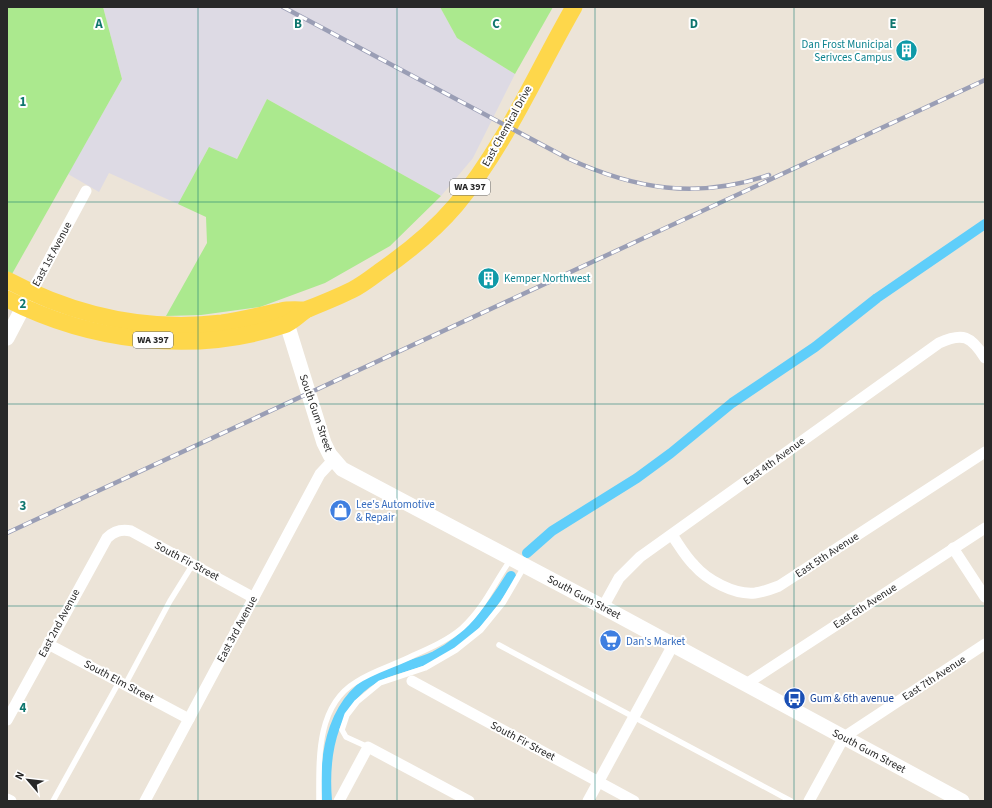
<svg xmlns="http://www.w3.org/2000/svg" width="992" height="808" font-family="'Source Sans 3',sans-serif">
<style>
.industrial{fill:#dddae4}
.green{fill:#abe98e}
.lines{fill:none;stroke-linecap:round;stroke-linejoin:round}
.canal{stroke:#5fcefa;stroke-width:10}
.lane{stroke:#fff;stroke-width:5.5}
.street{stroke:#fff;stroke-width:11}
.secondary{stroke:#fff;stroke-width:15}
.primary{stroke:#fed74b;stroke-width:17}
.rail-casing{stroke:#9a9eb5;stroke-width:4.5}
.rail{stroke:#fff;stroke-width:3;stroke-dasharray:9;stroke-linecap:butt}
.grid{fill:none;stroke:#0f766e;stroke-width:1;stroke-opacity:0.55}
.labels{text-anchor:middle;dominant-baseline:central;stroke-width:4;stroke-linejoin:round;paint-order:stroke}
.shield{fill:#fff;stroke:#686868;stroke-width:1}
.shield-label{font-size:10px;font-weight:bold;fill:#282828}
.culture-label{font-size:11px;fill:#0d838f;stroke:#fff;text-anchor:end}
.street-label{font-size:11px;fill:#282828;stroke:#fff}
.shop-label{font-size:11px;fill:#366cbe;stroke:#fff;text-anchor:start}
.transit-label{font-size:11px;fill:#164399;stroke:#fff;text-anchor:start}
.grid-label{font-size:13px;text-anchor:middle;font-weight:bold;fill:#0f766e;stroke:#fff;stroke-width:4;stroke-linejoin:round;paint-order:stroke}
</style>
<rect width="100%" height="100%" fill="#ece4d8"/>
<!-- industrial -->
<polygon class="industrial" points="103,7 440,7 457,38 515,74 473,158 441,196 267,99 236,160 209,147 178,204 109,173 99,192 68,174 122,79"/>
<!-- green -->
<g class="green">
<polygon points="7,7 103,7 122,79 12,274 7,271"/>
<polygon points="440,7 553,7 515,74 457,38"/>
<polygon points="267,99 441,196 390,246 325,283 260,307 201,315 166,316 207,243 206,217 178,204 209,147 237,159"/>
</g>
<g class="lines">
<!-- canal -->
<g class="canal">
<polyline points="527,553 552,531 637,478 671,453 732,403 815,347 877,298 985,224"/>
<path d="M327,801C323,752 333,696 383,674C400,667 418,664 435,656C470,638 491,608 511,576"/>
</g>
<!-- lane -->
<g class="lane">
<polyline points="499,645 791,801"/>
<polyline points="125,685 170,601 193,564"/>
<polyline points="368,747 346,737 342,730 347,715 357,702 380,683 425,668 456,650 481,630 503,603 524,567"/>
<polyline points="53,801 119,682"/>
<path d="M319,801C319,760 316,706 356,682C374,670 395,665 414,655C430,648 448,640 462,628C484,608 494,583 511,559"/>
</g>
<!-- street -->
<g class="street">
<polyline points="31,293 86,191"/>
<path d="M672,535C679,545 685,556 694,565C707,580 734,595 755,593C763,592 771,589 779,586L985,452"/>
<polyline points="953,548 985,597"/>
<path d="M603,607L619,578L640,557L939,343C963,332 971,336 985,358"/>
<polyline points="48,644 189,719"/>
<polyline points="412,681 634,801"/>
<polyline points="746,684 985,528"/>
<path d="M7,720L107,538C114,531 121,529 131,531L254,598"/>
<polyline points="7,799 11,801"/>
<polyline points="145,801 320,474 333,460"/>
<polyline points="339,801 368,747 469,801"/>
<polyline points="588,801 673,645"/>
<polyline points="809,801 844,737 985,644"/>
</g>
<!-- secondary -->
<g class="secondary">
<polyline points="284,314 324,443 330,455 342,469 603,607 962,801"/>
<polyline points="7,338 29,296"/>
</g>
<!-- primary -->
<g class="primary">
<path d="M7,280C73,315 146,332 222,323C242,320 261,315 281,311C289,309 298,310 306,310"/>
<path d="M7,299C91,342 194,355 284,325C293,322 300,313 308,309C323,303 338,297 352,290C362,285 371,278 379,272C408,252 434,231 456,205C505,146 536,73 574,7"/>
</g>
<defs>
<g id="rail">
<path d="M283,7L567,158C634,189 697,200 769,175"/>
<polyline points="7,533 985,80"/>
</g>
</defs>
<!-- rail casing -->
<use href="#rail" class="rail-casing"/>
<!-- rail -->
<use href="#rail" class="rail"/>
</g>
<!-- grid -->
<path class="grid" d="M198,7V801M397,7V801M595,7V801M794,7V801M7,202H985M7,404H985M7,606H985"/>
<!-- icons -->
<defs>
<symbol id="building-disc" viewBox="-11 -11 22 22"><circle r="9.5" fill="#0f9aa8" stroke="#fff"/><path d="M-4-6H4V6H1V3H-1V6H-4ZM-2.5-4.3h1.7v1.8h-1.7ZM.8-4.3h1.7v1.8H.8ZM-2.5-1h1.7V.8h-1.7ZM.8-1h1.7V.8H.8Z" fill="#fff"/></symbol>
<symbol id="shop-disc" viewBox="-11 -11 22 22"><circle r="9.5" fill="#3f7fe0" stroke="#fff"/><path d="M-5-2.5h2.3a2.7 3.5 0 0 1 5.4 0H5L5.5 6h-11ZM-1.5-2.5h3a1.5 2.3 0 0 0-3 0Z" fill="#fff"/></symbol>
<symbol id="supermarket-disc" viewBox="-11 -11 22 22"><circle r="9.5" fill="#3f7fe0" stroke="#fff"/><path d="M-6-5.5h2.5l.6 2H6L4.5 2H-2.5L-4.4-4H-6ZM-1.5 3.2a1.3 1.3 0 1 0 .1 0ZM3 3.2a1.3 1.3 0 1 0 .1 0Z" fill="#fff"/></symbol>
<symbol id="bus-disc" viewBox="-11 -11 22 22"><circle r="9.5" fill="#1a4fb4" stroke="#fff"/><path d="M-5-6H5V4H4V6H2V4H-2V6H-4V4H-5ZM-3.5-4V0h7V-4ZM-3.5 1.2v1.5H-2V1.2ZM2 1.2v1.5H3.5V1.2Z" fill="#fff"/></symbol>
</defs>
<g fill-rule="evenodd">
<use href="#building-disc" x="894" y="38" width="25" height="25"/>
<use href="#building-disc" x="476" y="266" width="25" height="25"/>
<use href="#shop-disc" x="328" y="498" width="25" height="25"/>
<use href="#supermarket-disc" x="598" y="628" width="25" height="25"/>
<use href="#bus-disc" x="782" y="686" width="25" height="25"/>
</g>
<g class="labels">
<!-- shield labels -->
<g class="shield">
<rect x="450" y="179" width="40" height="16" rx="3"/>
<rect x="133" y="332" width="40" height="16" rx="3"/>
</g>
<g class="shield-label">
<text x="470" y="187">WA 397</text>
<text x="153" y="340">WA 397</text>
</g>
<!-- culture labels -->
<g class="culture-label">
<text x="892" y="44">Dan Frost Municipal<tspan x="892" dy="13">Serivces Campus</tspan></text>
<text x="504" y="278" text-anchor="start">Kemper Northwest</text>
</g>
<!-- street labels -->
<g class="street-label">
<text transform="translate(507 126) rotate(-61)">East Chemical Drive</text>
<text transform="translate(52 254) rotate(-62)">East 1st Avenue</text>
<text transform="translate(316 413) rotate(71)">South Gum Street</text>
<text transform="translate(774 461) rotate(-36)">East 4th Avenue</text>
<text transform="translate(827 555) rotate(-33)">East 5th Avenue</text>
<text transform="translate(187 561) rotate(28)">South Fir Street</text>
<text transform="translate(584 597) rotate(28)">South Gum Street</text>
<text transform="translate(865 606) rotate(-33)">East 6th Avenue</text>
<text transform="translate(59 623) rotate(-62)">East 2nd Avenue</text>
<text transform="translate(237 629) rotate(-62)">East 3rd Avenue</text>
<text transform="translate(934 678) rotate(-33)">East 7th Avenue</text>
<text transform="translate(119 681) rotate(28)">South Elm Street</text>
<text transform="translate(523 741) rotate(28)">South Fir Street</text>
<text transform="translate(869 751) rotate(28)">South Gum Street</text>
</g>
<!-- shop labels -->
<g class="shop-label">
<text x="356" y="504">Lee's Automotive<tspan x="356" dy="13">&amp; Repair</tspan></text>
<text x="626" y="641">Dan's Market</text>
</g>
<!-- transit labels -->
<g class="transit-label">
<text x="810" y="698">Gum &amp; 6th avenue</text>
</g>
</g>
<g class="grid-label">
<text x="99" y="28">A</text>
<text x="298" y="28">B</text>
<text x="496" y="28">C</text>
<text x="694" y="28">D</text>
<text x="893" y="28">E</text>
<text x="23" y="106">1</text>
<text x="23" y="308">2</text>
<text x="23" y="510">3</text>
<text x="23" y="712">4</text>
</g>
<!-- border -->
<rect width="992" height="808" fill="none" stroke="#282828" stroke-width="16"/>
<!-- north arrow -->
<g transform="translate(28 780) rotate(298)" stroke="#ffffff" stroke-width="3" paint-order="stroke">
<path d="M0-3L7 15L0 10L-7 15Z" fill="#282828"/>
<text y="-6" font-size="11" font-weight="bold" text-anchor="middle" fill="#282828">N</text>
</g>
</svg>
